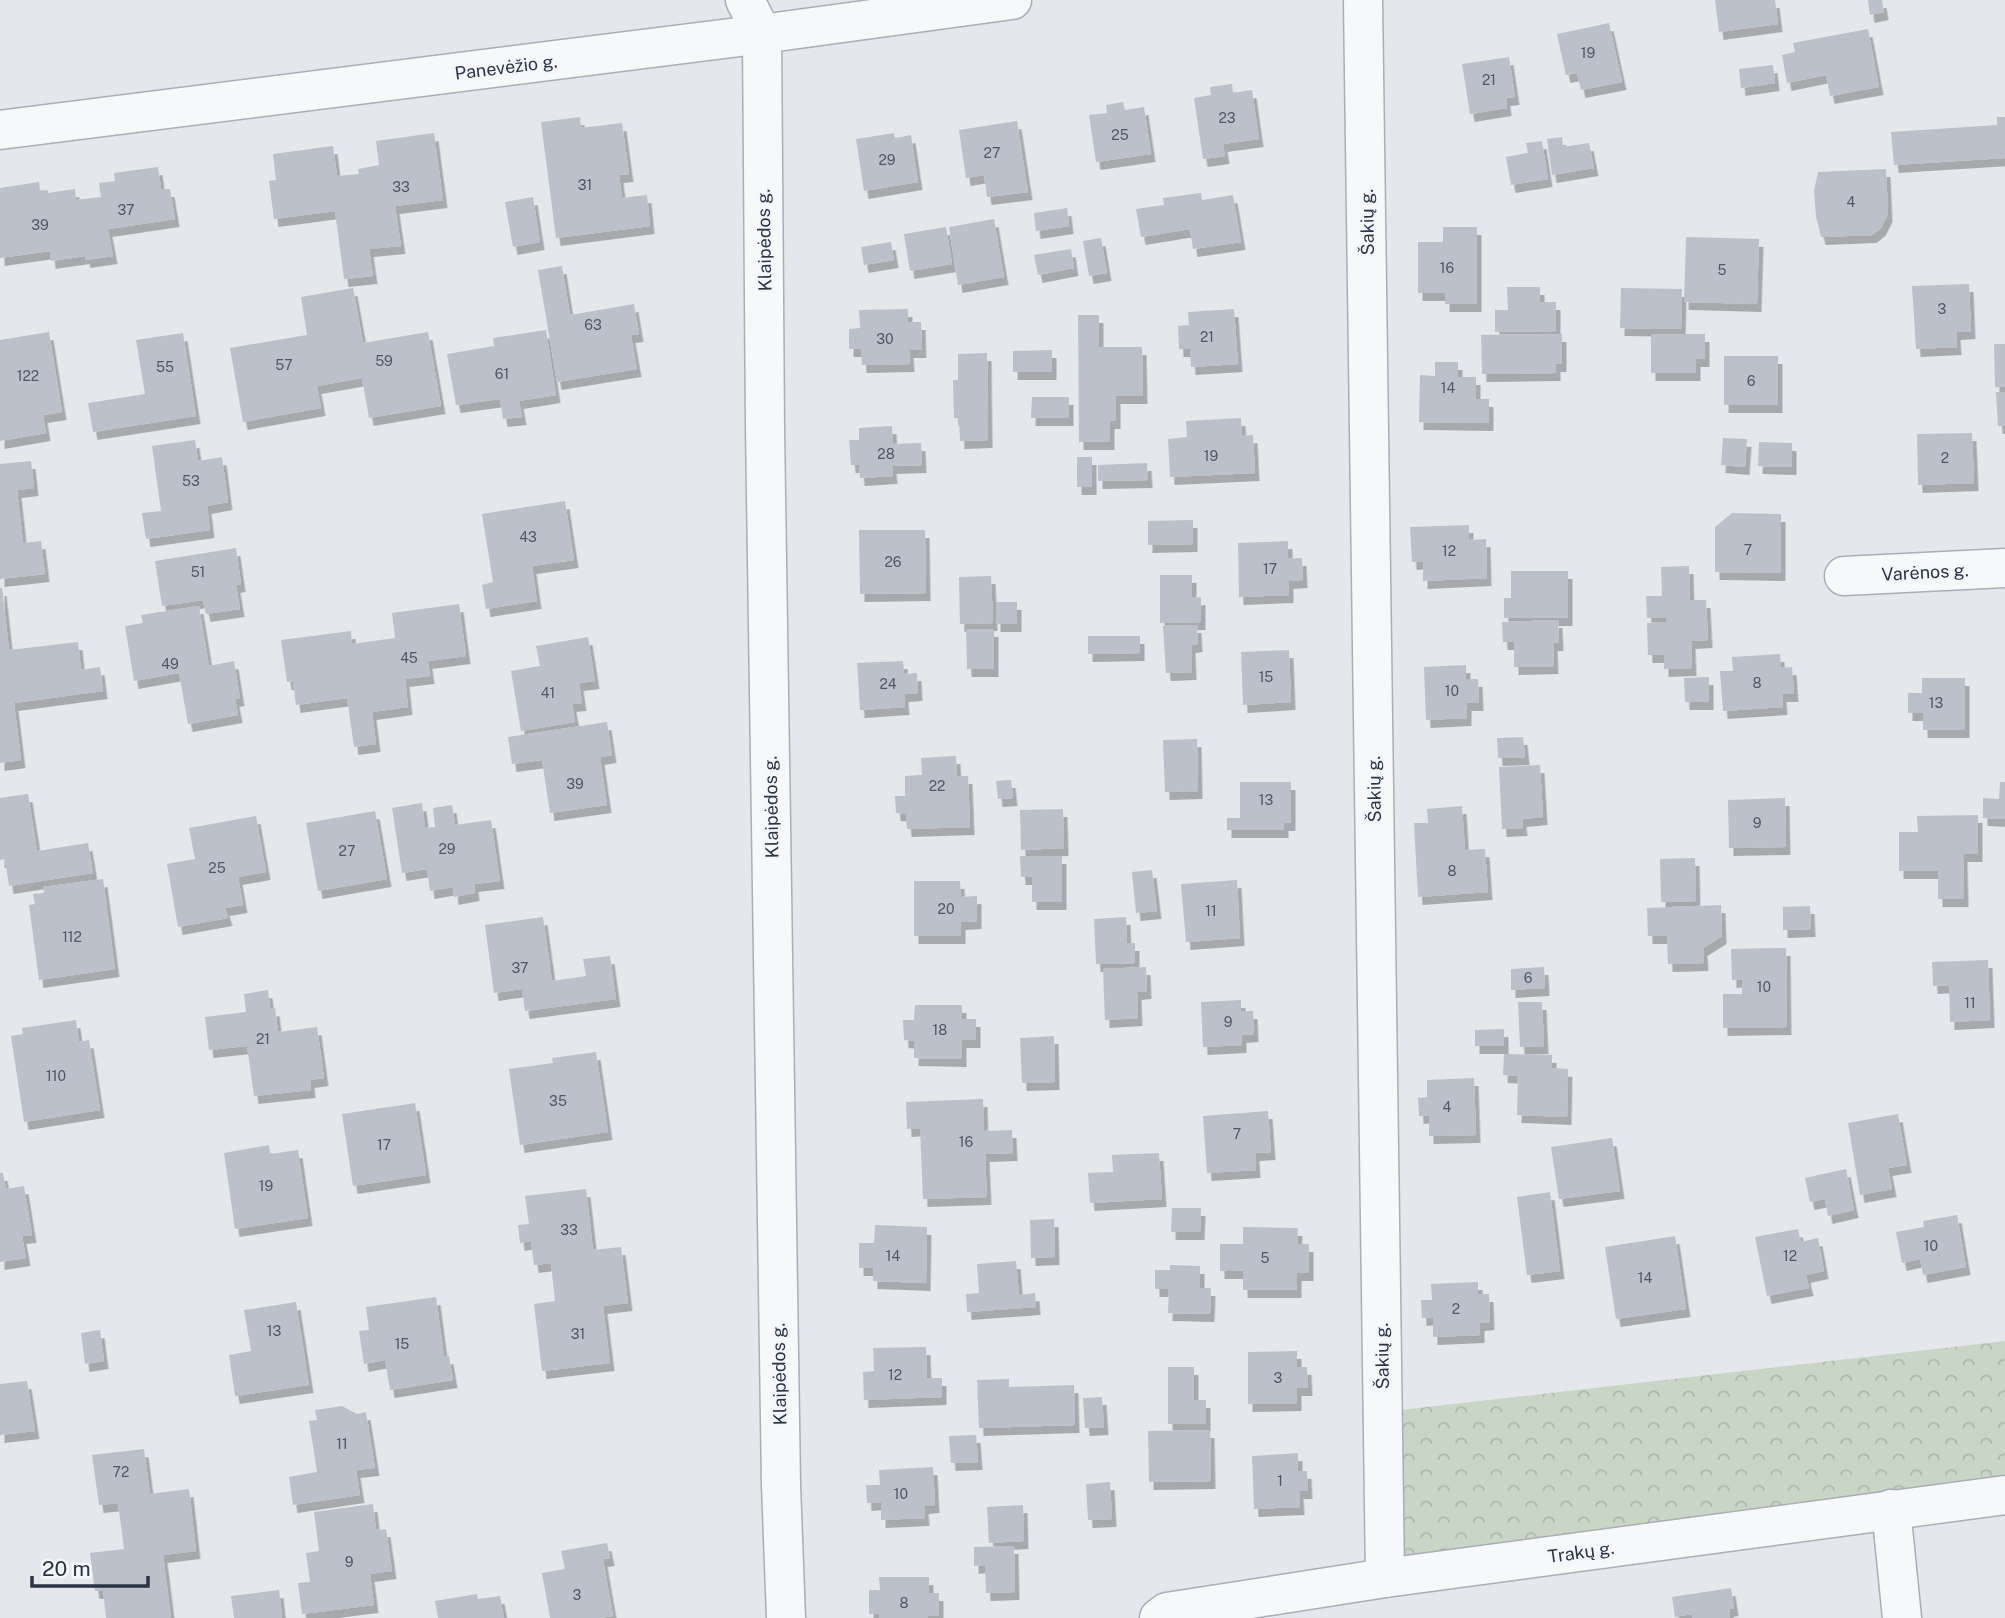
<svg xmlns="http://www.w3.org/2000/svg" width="2005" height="1618" font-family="'Public Sans',sans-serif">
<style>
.park{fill:url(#park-crowns)}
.building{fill:#bbc0ca;filter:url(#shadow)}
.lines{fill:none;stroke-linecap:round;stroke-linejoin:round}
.street-casing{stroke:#a9aeb7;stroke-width:41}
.street{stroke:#f7f8fa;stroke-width:38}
.labels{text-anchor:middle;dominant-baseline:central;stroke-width:5;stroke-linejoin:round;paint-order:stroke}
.number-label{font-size:14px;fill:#4f5766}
.street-label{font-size:18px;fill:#2b3445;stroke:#f4f6f9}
</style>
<defs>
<pattern id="park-crowns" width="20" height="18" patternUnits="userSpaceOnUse" patternTransform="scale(1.75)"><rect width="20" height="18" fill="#c9d6c5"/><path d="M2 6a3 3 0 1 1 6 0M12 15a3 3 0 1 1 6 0" fill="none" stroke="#adb8ab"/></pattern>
<filter id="shadow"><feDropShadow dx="4.5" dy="8" stdDeviation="0" flood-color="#0004"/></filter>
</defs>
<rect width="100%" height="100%" fill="#e4e7ec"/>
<!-- park -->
<polygon class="park" points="2005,1341 2005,1497 1385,1578 1383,1412"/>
<!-- building -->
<g class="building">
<polygon points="1715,0 1775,0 1778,24 1719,32"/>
<polygon points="1868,0 1882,0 1884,12 1870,15"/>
<polygon points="1609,23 1622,82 1581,90 1577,73 1566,75 1557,34"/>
<polygon points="1868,29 1879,87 1830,96 1826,75 1787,83 1782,55 1795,52 1793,43"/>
<polygon points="1509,57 1515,97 1506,98 1507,108 1470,114 1462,64"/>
<polygon points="1773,65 1775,83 1741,88 1739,69"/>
<polygon points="1232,84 1233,93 1252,90 1259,139 1223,144 1225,156 1203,159 1194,98 1211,95 1210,87"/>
<polygon points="1123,102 1125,110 1144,107 1151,154 1096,162 1089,115 1107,113 1106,105"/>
<polygon points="580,117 581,128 622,123 629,174 619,175 622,198 647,195 650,226 556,238 541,122"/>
<polygon points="1997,117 2005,117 2005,158 1894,165 1891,132 1997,125"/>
<polygon points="1017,121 1028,192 987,197 984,175 966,178 959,130"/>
<polygon points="434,133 443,200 395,206 401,246 369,249 373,276 344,279 335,211 274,219 269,181 276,180 273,154 333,146 337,176 359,174 358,169 379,165 376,141"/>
<polygon points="894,133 895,138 911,135 918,182 864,191 856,139"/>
<polygon points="1562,137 1563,147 1589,143 1594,168 1552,175 1547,139"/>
<polygon points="1542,141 1548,179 1511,185 1506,157 1528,153 1526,143"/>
<polygon points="158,167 161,189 170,189 175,219 108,229 113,256 86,260 85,256 51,261 50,251 0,258 0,188 39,182 40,191 48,190 48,193 75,189 76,200 101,197 99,183 115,181 114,173"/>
<polygon points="1886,169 1888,214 1881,228 1872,235 1821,237 1816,216 1814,191 1818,172"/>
<polygon points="1201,193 1202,200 1233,195 1241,242 1193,249 1190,229 1141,237 1136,209 1164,205 1163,198"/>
<polygon points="533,197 540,242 513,247 505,202"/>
<polygon points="1067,208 1069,226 1036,231 1034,213"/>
<polygon points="994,219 1004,277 958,285 949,227"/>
<polygon points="946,227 952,264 910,271 904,234"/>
<polygon points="1443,227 1477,227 1477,304 1445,304 1445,293 1418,293 1418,242 1443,242"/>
<polygon points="1686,237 1759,239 1757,304 1684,302"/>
<polygon points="1101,238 1107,273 1089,276 1083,241"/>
<polygon points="891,242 894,260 864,265 861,247"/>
<polygon points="1071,249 1074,268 1038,275 1034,255"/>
<polygon points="562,266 570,315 634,304 639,334 631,335 637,369 557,382 538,270"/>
<polygon points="1969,284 1971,331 1956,332 1957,347 1916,349 1912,286"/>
<polygon points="1507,287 1540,287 1540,302 1556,302 1556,331 1495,332 1495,310 1508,310"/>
<polygon points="353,288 363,343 428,332 441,406 369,418 362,378 317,386 321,408 243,422 230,348 307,335 301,297"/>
<polygon points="1621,288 1682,289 1681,329 1620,328"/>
<polygon points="908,309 908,322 921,322 922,350 909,350 910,364 862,365 861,349 849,349 849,329 860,328 859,310"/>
<polygon points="1234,309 1238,364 1191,367 1190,349 1179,349 1178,326 1189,325 1188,312"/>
<polygon points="1078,315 1099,315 1099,347 1142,347 1143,396 1116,396 1116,421 1110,421 1110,442 1079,442"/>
<polygon points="546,330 556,395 519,401 522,417 503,419 500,399 456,405 447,354 494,346 493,338"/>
<polygon points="49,332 62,412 43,415 46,433 0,441 0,340"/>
<polygon points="183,333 196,416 93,432 88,403 145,394 136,340"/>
<polygon points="1562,334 1562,364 1556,364 1556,373 1482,374 1481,335"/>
<polygon points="1651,334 1705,334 1705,359 1696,359 1696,373 1651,373"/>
<polygon points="1994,344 2005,344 2005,387 1995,387"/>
<polygon points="1052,350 1052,372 1013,372 1013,351"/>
<polygon points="987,353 988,440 960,441 959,418 954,418 953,380 958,380 958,354"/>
<rect x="1724" y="356" width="54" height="49"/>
<polygon points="1435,362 1458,362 1458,377 1476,377 1476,399 1489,399 1489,423 1419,422 1420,375 1435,376"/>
<polygon points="1996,392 2005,392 2005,426 1998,426"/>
<polygon points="1032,397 1069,397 1069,418 1031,418"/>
<polygon points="1241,418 1242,436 1253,435 1255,473 1170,477 1168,439 1187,437 1186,421"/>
<polygon points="892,426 893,444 921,443 922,465 892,466 893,476 860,478 859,465 851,465 849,440 859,440 859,428"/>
<polygon points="1972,433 1974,483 1918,485 1917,434"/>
<polygon points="1723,438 1747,439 1745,467 1721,465"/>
<polygon points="195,440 198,461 222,457 228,502 207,506 210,530 146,539 142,513 161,511 152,446"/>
<polygon points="1759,442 1792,443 1792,467 1758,466"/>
<rect x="1077" y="457" width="15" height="30"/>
<polygon points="31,461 34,488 17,490 23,543 41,541 45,574 0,579 0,464"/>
<polygon points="1147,463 1148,480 1098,481 1098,465"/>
<polygon points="565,501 574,560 532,566 537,601 486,609 482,585 493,582 482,514"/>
<polygon points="1732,513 1781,514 1781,573 1715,572 1715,527"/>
<polygon points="1193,520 1193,544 1148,545 1148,521"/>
<polygon points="1469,525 1469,540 1486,539 1487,578 1423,581 1423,561 1412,562 1410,527"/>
<polygon points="859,530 925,530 926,593 860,594"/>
<polygon points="1288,541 1288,559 1302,558 1303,580 1289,581 1289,595 1239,597 1238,543"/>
<polygon points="236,548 241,584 236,585 240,609 206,614 203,600 162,606 155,561"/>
<polygon points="1689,566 1690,600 1706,600 1708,640 1691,641 1692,668 1664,669 1664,655 1648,655 1647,623 1666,622 1666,617 1647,618 1646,596 1662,596 1661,567"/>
<polygon points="1511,571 1568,571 1568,618 1504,618 1504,598 1511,598"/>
<polygon points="1160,575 1192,575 1192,598 1201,597 1201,622 1160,623"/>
<polygon points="991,576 993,623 960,624 959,577"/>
<polygon points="0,588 2,588 9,650 78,642 81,670 100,667 103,691 14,703 21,760 0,763"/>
<rect x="996" y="602" width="21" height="22"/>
<polygon points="459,604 466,656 428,661 430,676 405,679 408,707 372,712 376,744 354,747 347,698 296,705 293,682 287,682 281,640 351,631 352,644 395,638 392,613"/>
<polygon points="199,606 209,666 234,661 240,698 235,699 238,715 188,724 179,673 134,681 125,626 143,623 141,615"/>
<polygon points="1558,620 1559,643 1553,643 1554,666 1514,667 1514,642 1503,642 1502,622"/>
<polygon points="1197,625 1198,644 1191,645 1192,672 1166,673 1163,626"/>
<polygon points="966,629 994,629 994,669 967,669"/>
<polygon points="1088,636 1140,636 1140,653 1088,654"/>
<polygon points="588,637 595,681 579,683 582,703 572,704 575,722 521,731 511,671 540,666 536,646"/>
<polygon points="1289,650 1291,702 1243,705 1241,652"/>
<polygon points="1780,654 1781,668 1792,667 1794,694 1782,694 1783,707 1723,711 1720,671 1733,671 1732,657"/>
<polygon points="903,661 904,674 917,673 918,693 904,694 905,707 860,710 857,663"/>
<polygon points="1466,665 1466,679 1478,679 1479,703 1467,703 1467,718 1426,720 1424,667"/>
<polygon points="1709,677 1709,702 1685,702 1684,678"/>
<polygon points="1922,678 1965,678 1965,730 1923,730 1923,713 1908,713 1908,693 1922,693"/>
<polygon points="607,722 612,755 600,757 607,805 550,813 542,760 512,764 508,737"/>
<polygon points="1523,737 1525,757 1498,758 1497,738"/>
<polygon points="1197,739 1198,791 1165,792 1163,740"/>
<polygon points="956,756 957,776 968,776 970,827 907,829 906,814 896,813 895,796 905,796 905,776 922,775 921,758"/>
<polygon points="1540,765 1543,817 1522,819 1523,828 1502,829 1499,767"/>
<polygon points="1011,780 1013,798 998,799 996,781"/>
<polygon points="1240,782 1291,782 1291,823 1284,823 1284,830 1227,830 1227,818 1240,818"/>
<polygon points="2000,782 2005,782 2005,819 1983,818 1983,798 1999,799"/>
<polygon points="28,794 37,851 88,843 93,873 9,886 5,859 0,860 0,798"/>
<polygon points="1785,798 1786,847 1729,848 1728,800"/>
<polygon points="422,803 425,828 435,827 433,808 452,805 455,825 491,820 500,881 474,884 475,893 454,897 453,887 430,891 427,869 402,873 392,808"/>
<polygon points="1462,806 1465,850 1485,849 1488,892 1418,897 1414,823 1428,823 1427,809"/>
<polygon points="1063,809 1064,848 1021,850 1020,810"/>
<polygon points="375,811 387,879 318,891 306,823"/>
<polygon points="1978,815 1978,854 1963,854 1964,899 1938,899 1938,871 1899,871 1899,832 1918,832 1917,816"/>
<polygon points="256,816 266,872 238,877 243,905 225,908 228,918 178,927 167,864 195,859 189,828"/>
<polygon points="1020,856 1062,856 1062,902 1032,902 1032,877 1021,877"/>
<polygon points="1695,858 1696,901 1661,902 1660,859"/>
<polygon points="1152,870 1157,911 1136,913 1132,872"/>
<polygon points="103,879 115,969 39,980 29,905 35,904 33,894 44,893 43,887"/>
<polygon points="1237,880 1240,938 1186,942 1181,884"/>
<polygon points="914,881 960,881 961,897 977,896 977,921 961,922 961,936 914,936"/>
<polygon points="1721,905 1722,936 1703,948 1704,963 1668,964 1667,936 1648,936 1647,908"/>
<polygon points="1810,906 1811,929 1783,930 1783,907"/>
<polygon points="543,917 552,981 586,976 583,959 610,956 616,999 525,1011 522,989 494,993 485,925"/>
<polygon points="1126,917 1127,943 1135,943 1135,963 1096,964 1094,919"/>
<polygon points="1786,948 1787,1027 1723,1028 1723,994 1742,994 1742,979 1732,980 1731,949"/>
<polygon points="1988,960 1990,1020 1950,1022 1949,985 1933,986 1932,962"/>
<polygon points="1146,967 1147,991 1137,992 1138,1018 1105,1020 1103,969"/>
<polygon points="1544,967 1545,988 1511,990 1511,969"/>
<polygon points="268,990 270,1009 275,1008 278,1032 317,1027 324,1078 310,1080 311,1090 254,1096 247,1046 209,1050 205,1017 246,1012 244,994"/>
<polygon points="1241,1000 1241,1011 1253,1011 1254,1034 1242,1035 1242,1045 1203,1047 1201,1002"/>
<polygon points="1518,1002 1542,1002 1544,1046 1520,1047"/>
<polygon points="915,1005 962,1005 962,1019 976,1019 976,1040 962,1040 962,1059 914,1058 914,1041 904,1040 903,1020 914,1020"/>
<polygon points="76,1020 79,1042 89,1040 100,1110 24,1122 11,1036 23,1034 22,1028"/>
<polygon points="1504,1029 1504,1046 1475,1046 1475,1030"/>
<polygon points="1054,1036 1055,1082 1022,1083 1020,1038"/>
<polygon points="596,1052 608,1132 520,1145 509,1069 553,1063 552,1058"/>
<polygon points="1504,1054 1552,1055 1552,1068 1568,1069 1567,1117 1517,1115 1518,1076 1503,1075"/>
<polygon points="1474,1078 1476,1135 1429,1136 1429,1115 1419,1116 1418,1098 1427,1097 1427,1080"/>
<polygon points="983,1099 984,1131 1012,1130 1013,1153 985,1154 987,1197 923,1199 920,1128 907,1129 906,1102"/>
<polygon points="415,1103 426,1175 353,1186 342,1114"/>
<polygon points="1268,1111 1271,1152 1255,1153 1256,1170 1207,1173 1203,1116"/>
<polygon points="1898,1114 1907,1165 1888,1168 1892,1189 1860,1195 1848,1123"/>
<polygon points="1612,1138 1620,1191 1559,1199 1551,1147"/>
<polygon points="269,1145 270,1154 298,1150 308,1218 235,1229 224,1153"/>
<polygon points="1159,1153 1162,1199 1090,1203 1088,1173 1113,1172 1112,1155"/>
<polygon points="1846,1169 1854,1210 1828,1216 1825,1199 1810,1202 1805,1178"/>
<polygon points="0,1173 3,1173 6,1189 24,1186 32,1235 22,1236 26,1258 0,1262"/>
<polygon points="586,1189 593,1250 621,1247 628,1303 603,1306 610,1363 542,1371 534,1304 555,1301 551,1263 534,1265 531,1241 520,1243 518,1225 529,1224 525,1196"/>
<polygon points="1550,1192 1560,1271 1527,1275 1517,1197"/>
<polygon points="1172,1208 1201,1208 1200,1232 1171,1232"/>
<polygon points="1957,1215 1966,1267 1923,1275 1920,1259 1902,1263 1896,1232 1924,1227 1923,1221"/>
<polygon points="1054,1219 1055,1257 1031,1258 1030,1220"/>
<polygon points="875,1225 927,1227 926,1283 873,1281 873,1268 859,1268 859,1243 874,1243"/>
<polygon points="1243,1227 1298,1228 1297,1244 1309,1244 1309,1273 1297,1273 1297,1290 1243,1290 1243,1271 1220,1271 1220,1244 1243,1244"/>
<polygon points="1798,1229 1801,1242 1818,1238 1824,1271 1806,1275 1809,1288 1767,1296 1755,1237"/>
<polygon points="1675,1236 1686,1309 1616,1319 1605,1247"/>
<polygon points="1016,1261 1019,1295 1035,1293 1036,1307 967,1312 966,1294 979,1293 977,1264"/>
<polygon points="1170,1265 1200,1266 1200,1288 1211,1288 1210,1314 1168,1313 1169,1289 1155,1289 1155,1270 1170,1270"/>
<polygon points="1478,1282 1478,1294 1489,1294 1490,1322 1480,1323 1480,1335 1433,1337 1433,1317 1422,1318 1421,1300 1432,1300 1431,1284"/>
<polygon points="436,1297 444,1357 449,1356 453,1380 390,1390 385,1360 364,1364 359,1331 369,1330 366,1307"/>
<polygon points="296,1302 309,1385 235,1396 229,1355 251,1351 244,1310"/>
<polygon points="100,1330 104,1361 85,1364 81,1333"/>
<polygon points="926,1347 927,1378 942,1378 942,1397 864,1400 863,1372 874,1371 873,1348"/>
<polygon points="1297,1351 1297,1367 1307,1367 1308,1388 1297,1388 1297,1403 1248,1404 1248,1352"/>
<polygon points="1168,1367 1194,1367 1194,1400 1206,1400 1206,1424 1168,1424"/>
<polygon points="1009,1379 1009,1387 1074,1385 1075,1425 979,1428 977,1380"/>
<polygon points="27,1381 35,1431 0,1435 0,1384"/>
<polygon points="1102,1397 1104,1427 1085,1428 1083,1398"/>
<polygon points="342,1406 357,1414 366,1412 375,1468 356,1470 360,1495 293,1505 289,1477 317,1472 309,1421 317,1420 315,1410"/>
<polygon points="1210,1430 1211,1481 1149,1482 1148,1431"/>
<polygon points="976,1435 978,1462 951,1463 949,1436"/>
<polygon points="144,1449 150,1494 189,1489 196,1551 163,1555 171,1618 106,1618 103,1591 95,1591 90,1553 124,1549 118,1503 99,1505 92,1455"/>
<polygon points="1298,1453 1298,1471 1307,1471 1308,1491 1299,1491 1300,1507 1254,1509 1252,1456"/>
<polygon points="933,1467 935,1505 924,1506 925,1518 881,1520 881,1502 867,1503 866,1485 880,1485 879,1470"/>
<polygon points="1110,1482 1112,1519 1088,1520 1086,1484"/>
<polygon points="373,1504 376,1530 386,1529 392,1571 370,1574 374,1605 302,1614 298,1583 310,1582 306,1553 319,1551 314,1512"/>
<polygon points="1023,1505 1024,1541 989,1543 987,1507"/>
<polygon points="607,1543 610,1558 603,1559 613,1616 598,1618 550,1618 542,1573 565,1569 561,1551"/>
<polygon points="1014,1546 1015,1592 986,1593 985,1565 974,1566 974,1547"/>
<polygon points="879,1577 929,1577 929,1593 939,1593 939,1616 928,1616 928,1618 879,1618 879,1614 869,1614 869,1590 880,1590"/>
<polygon points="1731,1588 1734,1608 1729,1609 1730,1618 1693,1618 1692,1614 1675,1617 1672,1597"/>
<polygon points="279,1590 282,1618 234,1618 231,1596"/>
<polygon points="477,1594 478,1599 500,1596 504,1618 438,1618 435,1601"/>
</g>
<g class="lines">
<defs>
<g id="street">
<polyline points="745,0 762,34 765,428 781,1485 786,1618"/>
<polyline points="1363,0 1385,1578"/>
<polyline points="0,130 762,34 1012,0"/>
<polyline points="1844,576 2005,568"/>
<polyline points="1891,1509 1902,1618"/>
<polyline points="1159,1618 1167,1612 1385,1578 2005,1495"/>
</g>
</defs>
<!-- street casing -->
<use href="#street" class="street-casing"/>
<!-- street -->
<use href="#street" class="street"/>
</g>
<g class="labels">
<!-- number labels -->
<g class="number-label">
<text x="1588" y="53">19</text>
<text x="1489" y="80">21</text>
<text x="1227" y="118">23</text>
<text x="1120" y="135">25</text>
<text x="992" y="153">27</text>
<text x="887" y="160">29</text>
<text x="585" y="185">31</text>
<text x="401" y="187">33</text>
<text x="1851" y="202">4</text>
<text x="126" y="210">37</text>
<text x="40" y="225">39</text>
<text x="1447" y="268">16</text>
<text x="1722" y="270">5</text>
<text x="1942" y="309">3</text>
<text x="593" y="325">63</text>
<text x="1207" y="337">21</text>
<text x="885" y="339">30</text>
<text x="384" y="361">59</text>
<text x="284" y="365">57</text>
<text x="165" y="367">55</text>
<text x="502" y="374">61</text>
<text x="28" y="376">122</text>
<text x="1751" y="381">6</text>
<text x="1448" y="388">14</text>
<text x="886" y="454">28</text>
<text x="1211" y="456">19</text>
<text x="1945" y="458">2</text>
<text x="191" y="481">53</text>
<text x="528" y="537">43</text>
<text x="1748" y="550">7</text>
<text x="1449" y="551">12</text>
<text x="893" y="562">26</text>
<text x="1270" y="569">17</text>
<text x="198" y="572">51</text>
<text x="409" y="658">45</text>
<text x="170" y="664">49</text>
<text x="1266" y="677">15</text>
<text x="1757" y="683">8</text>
<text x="888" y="684">24</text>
<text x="1452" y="691">10</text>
<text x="548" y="693">41</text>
<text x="1936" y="703">13</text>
<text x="575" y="784">39</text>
<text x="937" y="786">22</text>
<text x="1266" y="800">13</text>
<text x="1757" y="823">9</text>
<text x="447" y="849">29</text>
<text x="347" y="851">27</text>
<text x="217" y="868">25</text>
<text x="1452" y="871">8</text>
<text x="946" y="909">20</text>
<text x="1211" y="911">11</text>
<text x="72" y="937">112</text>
<text x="520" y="968">37</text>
<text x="1528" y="978">6</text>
<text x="1764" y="987">10</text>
<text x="1970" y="1003">11</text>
<text x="1228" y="1022">9</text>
<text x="940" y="1030">18</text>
<text x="263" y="1039">21</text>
<text x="56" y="1076">110</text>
<text x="558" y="1101">35</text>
<text x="1447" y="1107">4</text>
<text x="1237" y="1134">7</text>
<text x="966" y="1142">16</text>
<text x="384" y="1145">17</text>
<text x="266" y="1186">19</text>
<text x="569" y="1230">33</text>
<text x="1931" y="1246">10</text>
<text x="893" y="1256">14</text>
<text x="1790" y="1256">12</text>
<text x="1265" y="1258">5</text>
<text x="1645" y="1278">14</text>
<text x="1456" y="1309">2</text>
<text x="274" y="1331">13</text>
<text x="578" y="1334">31</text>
<text x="402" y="1344">15</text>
<text x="895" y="1375">12</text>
<text x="1278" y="1378">3</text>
<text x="342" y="1444">11</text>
<text x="121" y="1472">72</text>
<text x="1280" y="1481">1</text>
<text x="901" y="1494">10</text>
<text x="349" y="1562">9</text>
<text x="577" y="1595">3</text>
<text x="904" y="1603">8</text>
</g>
<!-- street labels -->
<g class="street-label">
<text transform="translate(506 67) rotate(-7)">Panevėžio g.</text>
<text transform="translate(1367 222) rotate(-91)">Šakių g.</text>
<text transform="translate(764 240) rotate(-91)">Klaipėdos g.</text>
<text transform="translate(1925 572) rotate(-3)">Varėnos g.</text>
<text transform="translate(1374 789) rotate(-91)">Šakių g.</text>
<text transform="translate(771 807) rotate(-91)">Klaipėdos g.</text>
<text transform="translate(1382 1356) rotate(-91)">Šakių g.</text>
<text transform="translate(779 1374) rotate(-91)">Klaipėdos g.</text>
<text transform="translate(1581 1552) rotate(-8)">Trakų g.</text>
</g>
</g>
<!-- scale -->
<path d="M32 1576v10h116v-10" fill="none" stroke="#2b3445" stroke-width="3.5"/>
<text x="42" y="1576" font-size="21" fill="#2b3445" stroke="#f4f6f9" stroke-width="5" paint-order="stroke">20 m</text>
</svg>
